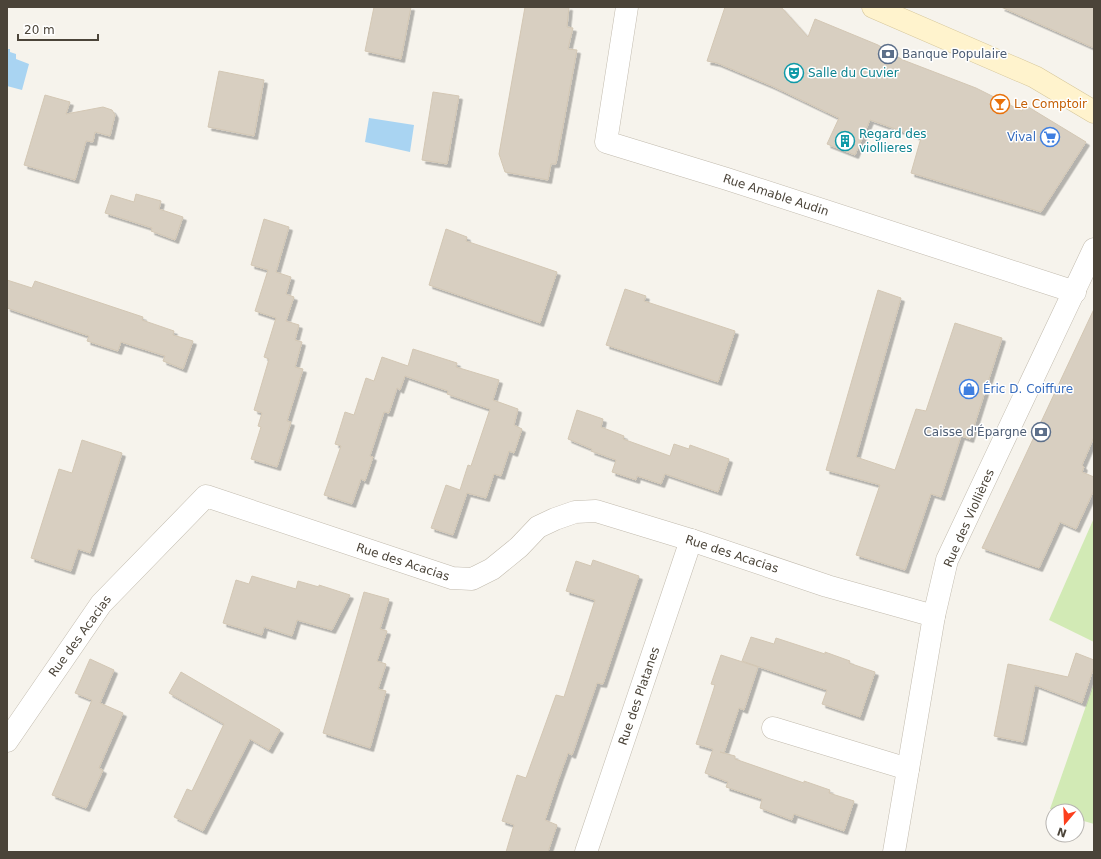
<svg xmlns="http://www.w3.org/2000/svg" width="1101" height="859" font-family="'DejaVu Sans',sans-serif">
<style>
.green{fill:#d2eab5}
.water{fill:#a9d4f2}
.building{fill:#d8cfc1;stroke:#d3c7b4;filter:url(#shadow)}
.lines{fill:none;stroke-linecap:round;stroke-linejoin:round}
.street-casing{stroke:#c2bbae;stroke-width:23}
.secondary-casing{stroke:#d6c79b;stroke-width:23}
.street{stroke:#fff;stroke-width:22}
.secondary{stroke:#fff3cd;stroke-width:22}
.labels{text-anchor:middle;dominant-baseline:central;stroke-width:3;stroke-linejoin:round;paint-order:stroke}
.service-label{font-size:12px;fill:#4e5e75;stroke:#fff;text-anchor:start}
.culture-label{font-size:12px;fill:#0d838f;stroke:#fff;text-anchor:start}
.food-label{font-size:12px;fill:#c56008;stroke:#fff;text-anchor:start}
.shop-label{font-size:12px;fill:#366cbe;stroke:#fff;text-anchor:end}
.street-label{font-size:12px;fill:#4b4439;stroke:#fff}
</style>
<defs>
<filter id="shadow"><feDropShadow dx="3.5" dy="3.5" stdDeviation="0" flood-color="#0004"/></filter>
</defs>
<rect width="100%" height="100%" fill="#f6f3ec"/>
<!-- green -->
<g class="green">
<polygon points="1094,518 1094,642 1049,620"/>
<polygon points="1094,683 1094,824 1077,819 1077,811 1050,809"/>
</g>
<!-- water -->
<g class="water">
<polygon points="7,49 10,49 10,52 16,54 16,59 29,64 22,90 7,86"/>
<polygon points="369,118 414,125 410,152 365,142"/>
</g>
<!-- building -->
<g class="building">
<polygon points="374,7 411,7 401,59 365,51"/>
<polygon points="525,7 569,7 567,27 573,28 568,49 577,50 556,164 551,164 548,180 505,172 499,154"/>
<polygon points="725,7 781,7 808,37 815,19 878,45 903,60 976,88 1022,111 1025,105 1086,142 1041,212 911,173 921,138 870,120 855,155 827,144 839,118 772,86 717,63 707,61"/>
<polygon points="1001,7 1094,7 1094,48"/>
<polygon points="219,71 264,80 254,136 208,127"/>
<polygon points="433,92 459,96 447,164 422,160"/>
<polygon points="45,95 70,102 66,114 103,107 112,110 115,115 110,136 95,132 93,142 86,141 75,180 24,165"/>
<polygon points="136,194 161,201 159,209 183,217 175,240 151,231 152,228 105,213 111,195 134,202"/>
<polygon points="264,219 289,227 276,272 291,277 286,294 294,297 286,321 299,325 295,340 302,342 295,367 303,369 287,421 291,422 277,467 251,459 261,427 258,426 262,413 254,410 269,359 264,357 276,318 255,311 268,270 251,265"/>
<polygon points="446,229 467,237 466,241 557,272 540,323 429,285"/>
<polygon points="7,280 32,288 35,281 143,317 142,320 174,331 173,335 193,341 183,369 163,361 165,356 121,342 118,351 87,341 89,336 7,308"/>
<polygon points="625,289 646,296 644,301 735,331 718,382 606,345"/>
<polygon points="878,290 901,298 856,457 895,470 916,409 926,411 955,323 1002,338 970,439 961,436 941,497 931,494 905,570 856,555 880,485 826,470"/>
<polygon points="1094,309 1094,437 1082,465 1084,467 1082,472 1094,477 1094,490 1076,529 1060,522 1039,568 982,548"/>
<polygon points="413,349 457,363 456,367 499,380 493,400 518,409 514,425 522,429 514,453 509,451 501,476 494,474 486,498 467,493 453,535 431,528 446,485 460,490 468,465 471,466 490,409 447,394 448,391 405,376 400,390 397,388 389,413 384,412 370,456 373,457 365,481 361,479 352,504 324,495 341,446 335,444 345,412 354,415 366,378 374,381 382,357 408,366"/>
<polygon points="577,410 603,419 601,427 624,436 623,439 670,456 674,444 689,449 690,445 729,459 718,492 665,474 661,484 637,476 636,480 612,472 616,460 591,451 592,449 568,439"/>
<polygon points="82,440 122,453 90,553 78,549 71,571 31,558 59,469 72,473"/>
<polygon points="593,560 639,576 603,684 597,683 572,755 568,753 559,778 545,820 557,825 548,852 506,852 514,825 502,821 517,775 526,778 556,695 564,697 595,600 566,591 576,561 591,566"/>
<polygon points="252,576 296,589 298,581 319,587 319,585 350,595 332,630 297,620 292,636 264,627 262,635 223,623 236,580 249,584"/>
<polygon points="364,592 389,599 380,629 387,631 377,661 386,664 378,689 386,691 370,748 323,733"/>
<polygon points="751,637 774,644 776,638 825,654 825,652 850,661 849,663 875,672 860,717 822,704 827,690 742,661"/>
<polygon points="1076,653 1094,660 1094,667 1082,703 1035,685 1023,742 994,736 1008,664 1068,677"/>
<polygon points="721,655 758,667 744,710 739,708 724,753 720,752 735,756 735,759 804,783 804,781 830,790 829,793 854,801 844,831 794,814 792,820 760,808 762,799 726,787 728,782 705,773 713,749 696,744 715,685 711,684"/>
<polygon points="90,659 114,670 100,703 123,713 99,768 103,770 86,808 52,795 92,700 75,693"/>
<polygon points="181,672 280,730 269,750 250,739 203,831 174,817 187,789 192,791 224,724 169,693"/>
</g>
<g class="lines">
<defs>
<g id="street">
<polyline points="627,7 606,142 727,179 1075,292"/>
<polyline points="773,728 908,769"/>
<polyline points="7,741 101,604 206,496 452,578 472,579 492,569 519,547 538,527 555,519 575,512 596,511 691,540 827,586 934,616"/>
<polyline points="586,852 691,540"/>
<polyline points="894,852 934,616 947,560 1094,249"/>
</g>
<polyline id="secondary" points="873,7 1035,77 1094,112"/>
</defs>
<!-- street casing -->
<use href="#street" class="street-casing"/>
<!-- secondary casing -->
<use href="#secondary" class="secondary-casing"/>
<!-- street -->
<use href="#street" class="street"/>
<!-- secondary -->
<use href="#secondary" class="secondary"/>
</g>
<!-- icons -->
<defs>
<symbol id="bank-ring" viewBox="-11 -11 22 22"><circle r="9.5" fill="#fff" stroke="#5c6f8a" stroke-width="1.5"/><path d="M-6-4H6V4H-6ZM0-2.3a2.3 2.3 0 1 0 0 4.6a2.3 2.3 0 1 0 0-4.6Z" fill="#5c6f8a"/></symbol>
<symbol id="theatre-ring" viewBox="-11 -11 22 22"><circle r="9.5" fill="#fff" stroke="#0f9aa8" stroke-width="1.5"/><path d="M-5-5.5Q0-4 5-5.5V0Q5 5 0 6Q-5 5-5 0ZM-3.3-2.5H-1v1.5H-3.3ZM1-2.5H3.3v1.5H1ZM-2.8 1Q0 5.5 2.8 1Z" fill="#0f9aa8"/></symbol>
<symbol id="bar-ring" viewBox="-11 -11 22 22"><circle r="9.5" fill="#fff" stroke="#e8710a" stroke-width="1.5"/><path d="M-6-5H6L.8 .8V4.5H3.5V6h-7V4.5H-.8V.8Z" fill="#e8710a"/></symbol>
<symbol id="supermarket-ring" viewBox="-11 -11 22 22"><circle r="9.5" fill="#fff" stroke="#3f7fe0" stroke-width="1.5"/><path d="M-6-5.5h2.5l.6 2H6L4.5 2H-2.5L-4.4-4H-6ZM-1.5 3.2a1.3 1.3 0 1 0 .1 0ZM3 3.2a1.3 1.3 0 1 0 .1 0Z" fill="#3f7fe0"/></symbol>
<symbol id="building-ring" viewBox="-11 -11 22 22"><circle r="9.5" fill="#fff" stroke="#0f9aa8" stroke-width="1.5"/><path d="M-4-6H4V6H1V3H-1V6H-4ZM-2.5-4.3h1.7v1.8h-1.7ZM.8-4.3h1.7v1.8H.8ZM-2.5-1h1.7V.8h-1.7ZM.8-1h1.7V.8H.8Z" fill="#0f9aa8"/></symbol>
<symbol id="shop-ring" viewBox="-11 -11 22 22"><circle r="9.5" fill="#fff" stroke="#3f7fe0" stroke-width="1.5"/><path d="M-5-2.5h2.3a2.7 3.5 0 0 1 5.4 0H5L5.5 6h-11ZM-1.5-2.5h3a1.5 2.3 0 0 0-3 0Z" fill="#3f7fe0"/></symbol>
</defs>
<g fill-rule="evenodd">
<use href="#bank-ring" x="877" y="43" width="22" height="22"/>
<use href="#theatre-ring" x="783" y="62" width="22" height="22"/>
<use href="#bar-ring" x="989" y="93" width="22" height="22"/>
<use href="#supermarket-ring" x="1039" y="126" width="22" height="22"/>
<use href="#building-ring" x="834" y="130" width="22" height="22"/>
<use href="#shop-ring" x="958" y="378" width="22" height="22"/>
<use href="#bank-ring" x="1030" y="421" width="22" height="22"/>
</g>
<g class="labels">
<!-- service labels -->
<g class="service-label">
<text x="902" y="54">Banque Populaire</text>
<text x="1027" y="432" text-anchor="end">Caisse d'Épargne</text>
</g>
<!-- culture labels -->
<g class="culture-label">
<text x="808" y="73">Salle du Cuvier</text>
<text x="859" y="134">Regard des<tspan x="859" dy="14">viollieres</tspan></text>
</g>
<!-- food labels -->
<g class="food-label">
<text x="1014" y="104">Le Comptoir</text>
</g>
<!-- shop labels -->
<g class="shop-label">
<text x="1036" y="137">Vival</text>
<text x="983" y="389" text-anchor="start">Éric D. Coiffure</text>
</g>
<!-- street labels -->
<g class="street-label">
<text transform="translate(776 195) rotate(18)">Rue Amable Audin</text>
<text transform="translate(969 518) rotate(-66)">Rue des Viollières</text>
<text transform="translate(732 554) rotate(18)">Rue des Acacias</text>
<text transform="translate(403 562) rotate(18)">Rue des Acacias</text>
<text transform="translate(80 636) rotate(-54)">Rue des Acacias</text>
<text transform="translate(639 696) rotate(-71)">Rue des Platanes</text>
</g>
</g>
<!-- border -->
<rect width="1101" height="859" fill="none" stroke="#4b4439" stroke-width="16"/>
<!-- north arrow -->
<g transform="translate(1065 823) rotate(199)"><circle r="19" fill="#ffffff" stroke="#b7b4b0"/>
<path d="M0-3L7 15L0 10L-7 15Z" fill="#fc3f1d"/>
<text y="-6" font-size="11" font-weight="bold" text-anchor="middle" fill="#4b4439">N</text>
</g>
<!-- scale -->
<path d="M18 34v6h80v-6" fill="none" stroke="#4b4439" stroke-width="2"/>
<text x="24" y="34" font-size="12" fill="#4b4439" stroke="#ffffff" stroke-width="3" paint-order="stroke">20 m</text>
</svg>
